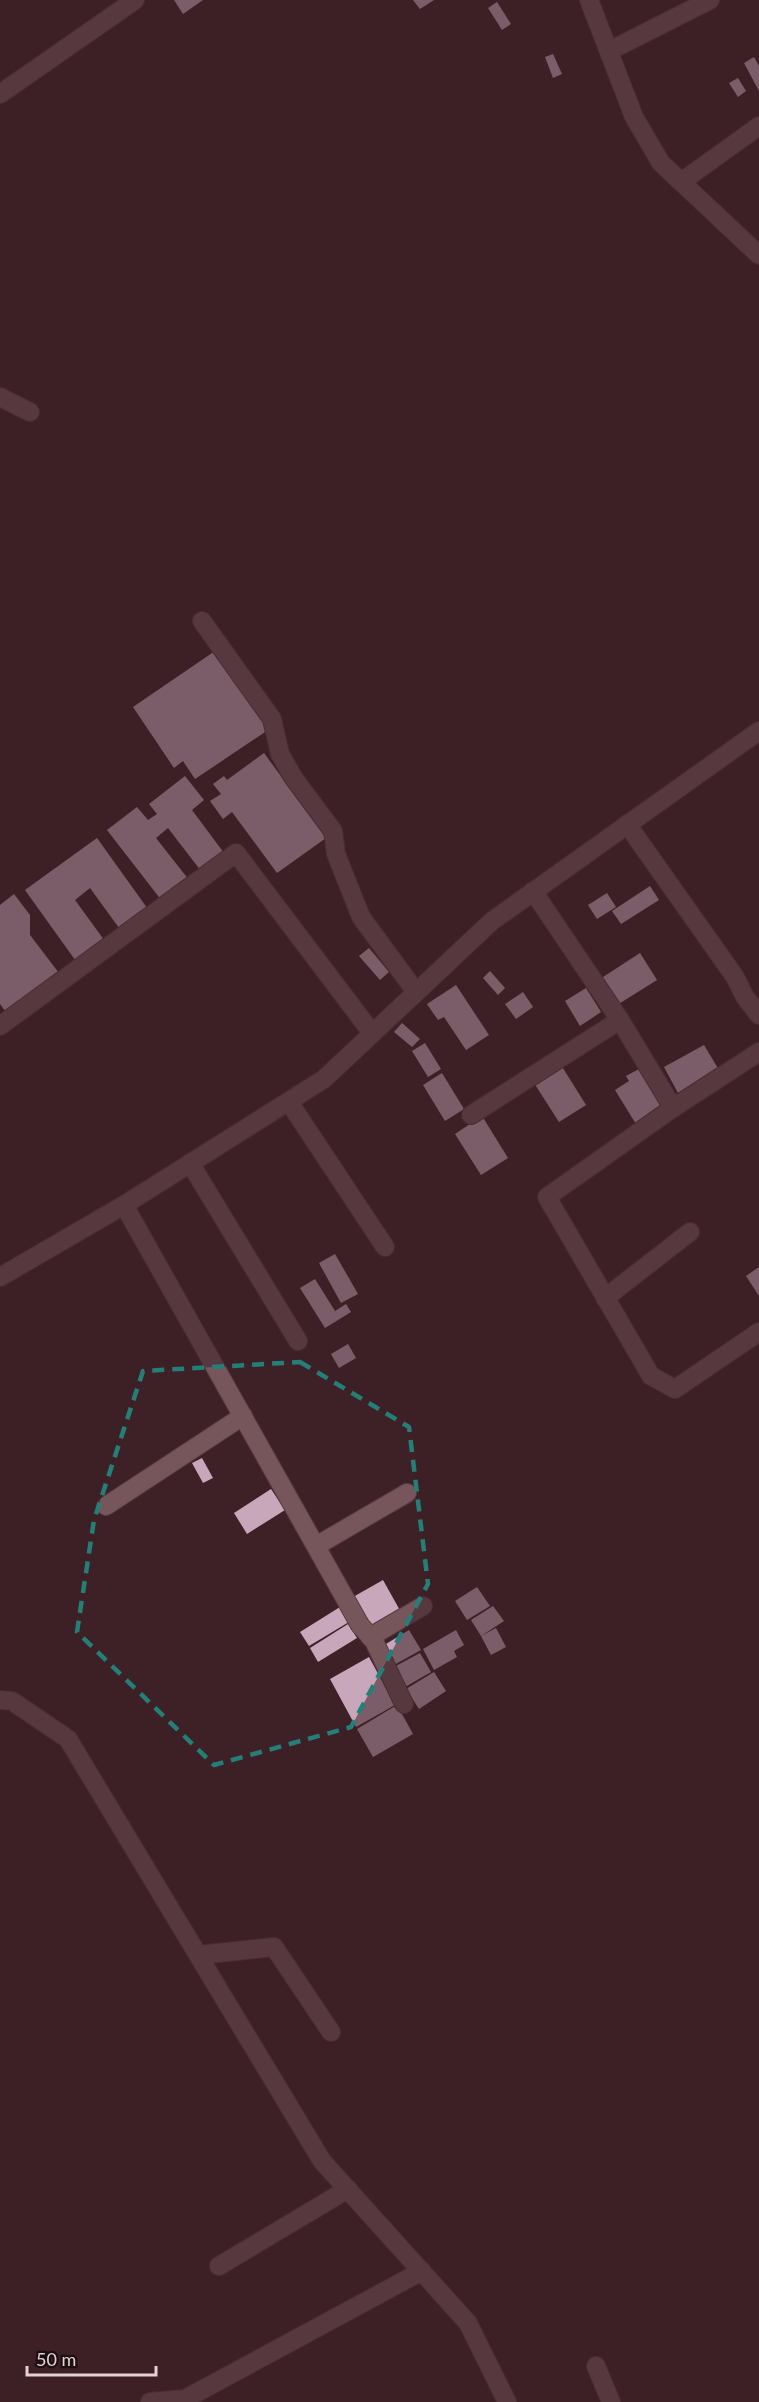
<svg xmlns="http://www.w3.org/2000/svg" width="759" height="2402" font-family="Lato,sans-serif">
<style>
.building{fill:#c8a7ba}
.lines{fill:none;stroke-linecap:round;stroke-linejoin:round}
.minor-casing{stroke:#553d43;stroke-width:20}
.minor{stroke:#76555b;stroke-width:18}
.marked{fill:none;stroke:#247f78;stroke-width:4.5;stroke-dasharray:12 8;stroke-linejoin:round}
</style>
<rect width="100%" height="100%" fill="#3d2127"/>
<!-- building -->
<g class="building">
<polygon points="174,0 203,0 183,14"/>
<polygon points="413,0 434,0 420,9"/>
<polygon points="497,2 511,24 502,30 488,8"/>
<polygon points="553,54 562,74 553,78 545,57"/>
<polygon points="754,57 759,66 759,91 744,63"/>
<polygon points="738,78 746,91 738,97 729,83"/>
<polygon points="215,651 268,730 195,779 183,761 174,768 133,707"/>
<polygon points="264,753 326,838 277,873 232,812 223,819 210,801 221,794 213,784 224,776 227,780"/>
<polygon points="185,776 204,800 192,810 224,853 201,871 168,828 156,838 189,880 162,901 107,830 137,807 148,820 157,814 149,804"/>
<polygon points="97,838 150,912 122,932 90,888 75,900 107,944 78,964 25,890"/>
<polygon points="650,886 659,900 621,924 612,911"/>
<polygon points="607,893 616,907 597,919 588,905"/>
<polygon points="14,894 30,915 30,935 62,977 9,1016 0,1004 0,905"/>
<polygon points="369,948 389,972 380,980 359,956"/>
<polygon points="640,953 657,980 617,1005 600,979"/>
<polygon points="490,971 505,988 498,995 483,978"/>
<polygon points="456,985 489,1035 466,1050 444,1017 438,1020 427,1004"/>
<polygon points="586,988 601,1012 580,1026 565,1001"/>
<polygon points="523,992 533,1007 516,1019 505,1004"/>
<polygon points="402,1023 420,1039 412,1047 394,1032"/>
<polygon points="425,1043 441,1069 428,1077 412,1051"/>
<polygon points="704,1045 719,1070 678,1093 664,1067"/>
<polygon points="561,1065 586,1105 559,1122 534,1083"/>
<polygon points="639,1069 663,1107 636,1124 615,1090 629,1081 626,1076"/>
<polygon points="442,1073 464,1109 445,1121 423,1085"/>
<polygon points="482,1116 508,1158 481,1175 455,1134"/>
<polygon points="335,1254 358,1294 341,1303 319,1263"/>
<polygon points="759,1267 759,1296 746,1276"/>
<polygon points="315,1279 335,1311 346,1304 351,1312 325,1328 300,1288"/>
<polygon points="348,1344 356,1358 339,1368 331,1354"/>
<polygon points="202,1458 213,1478 203,1483 192,1463"/>
<polygon points="271,1489 285,1510 247,1534 234,1513"/>
<polygon points="383,1580 402,1614 372,1631 353,1597"/>
<polygon points="477,1587 490,1606 467,1620 455,1601"/>
<polygon points="493,1606 504,1621 481,1636 471,1620"/>
<polygon points="340,1607 349,1622 309,1646 300,1632"/>
<polygon points="348,1624 357,1638 318,1662 310,1648"/>
<polygon points="496,1628 506,1647 491,1655 481,1636"/>
<polygon points="409,1630 421,1650 392,1666 381,1647"/>
<polygon points="456,1630 464,1645 454,1651 457,1657 434,1670 423,1649"/>
<polygon points="420,1653 431,1672 405,1687 394,1667"/>
<polygon points="369,1657 395,1705 356,1727 330,1679"/>
<polygon points="434,1672 446,1691 419,1709 406,1689"/>
<polygon points="397,1705 413,1734 373,1757 357,1729"/>
</g>
<g class="lines">
<defs>
<g id="minor">
<polyline points="589,0 634,117 661,163 759,255"/>
<polyline points="609,51 710,0"/>
<polyline points="0,94 135,0"/>
<polyline points="681,182 759,126"/>
<polyline points="0,397 30,412"/>
<polyline points="202,621 272,719 280,754 293,777 333,831 336,854 361,917 416,992"/>
<polyline points="627,824 735,977 745,997 759,1015"/>
<polyline points="533,891 620,1020 673,1108"/>
<polyline points="0,1026 236,853 372,1033"/>
<polyline points="759,1052 673,1108 547,1197 651,1376 675,1389 759,1332"/>
<polyline points="289,1102 385,1247"/>
<polyline points="471,1115 620,1020"/>
<polyline points="190,1163 298,1341"/>
<polyline points="124,1205 360,1625 374,1641 404,1704"/>
<polyline points="0,1277 124,1205 324,1079 492,921 759,731"/>
<polyline points="605,1298 690,1232"/>
<polyline points="106,1506 243,1416"/>
<polyline points="316,1546 407,1493"/>
<polyline points="370,1637 423,1606"/>
<polyline points="0,1700 12,1701 68,1739 322,2161 468,2323 507,2402"/>
<polyline points="198,1955 274,1947 331,2032"/>
<polyline points="219,2266 348,2189"/>
<polyline points="596,2366 611,2402"/>
<polyline points="150,2402 185,2399 422,2271"/>
</g>
</defs>
<!-- minor casing -->
<use href="#minor" class="minor-casing"/>
<!-- minor -->
<use href="#minor" class="minor"/>
</g>
<!-- marked area -->
<path d="M0 0H759V2402H0ZM300,1362L409,1427L428,1584L351,1727L214,1765L77,1632L94,1520L143,1371Z" fill="#3d2127" fill-opacity=".55" fill-rule="evenodd"/>
<path class="marked" d="M300,1362L409,1427L428,1584L351,1727L214,1765L77,1632L94,1520L143,1371Z"/>
<!-- scale -->
<path d="M27 2366v9h129v-9" fill="none" stroke="#e4d1d4" stroke-width="3"/>
<text x="36" y="2366" font-size="18" fill="#e4d1d4" stroke="#1c0f11" stroke-width="4.5" paint-order="stroke">50 m</text>
</svg>
